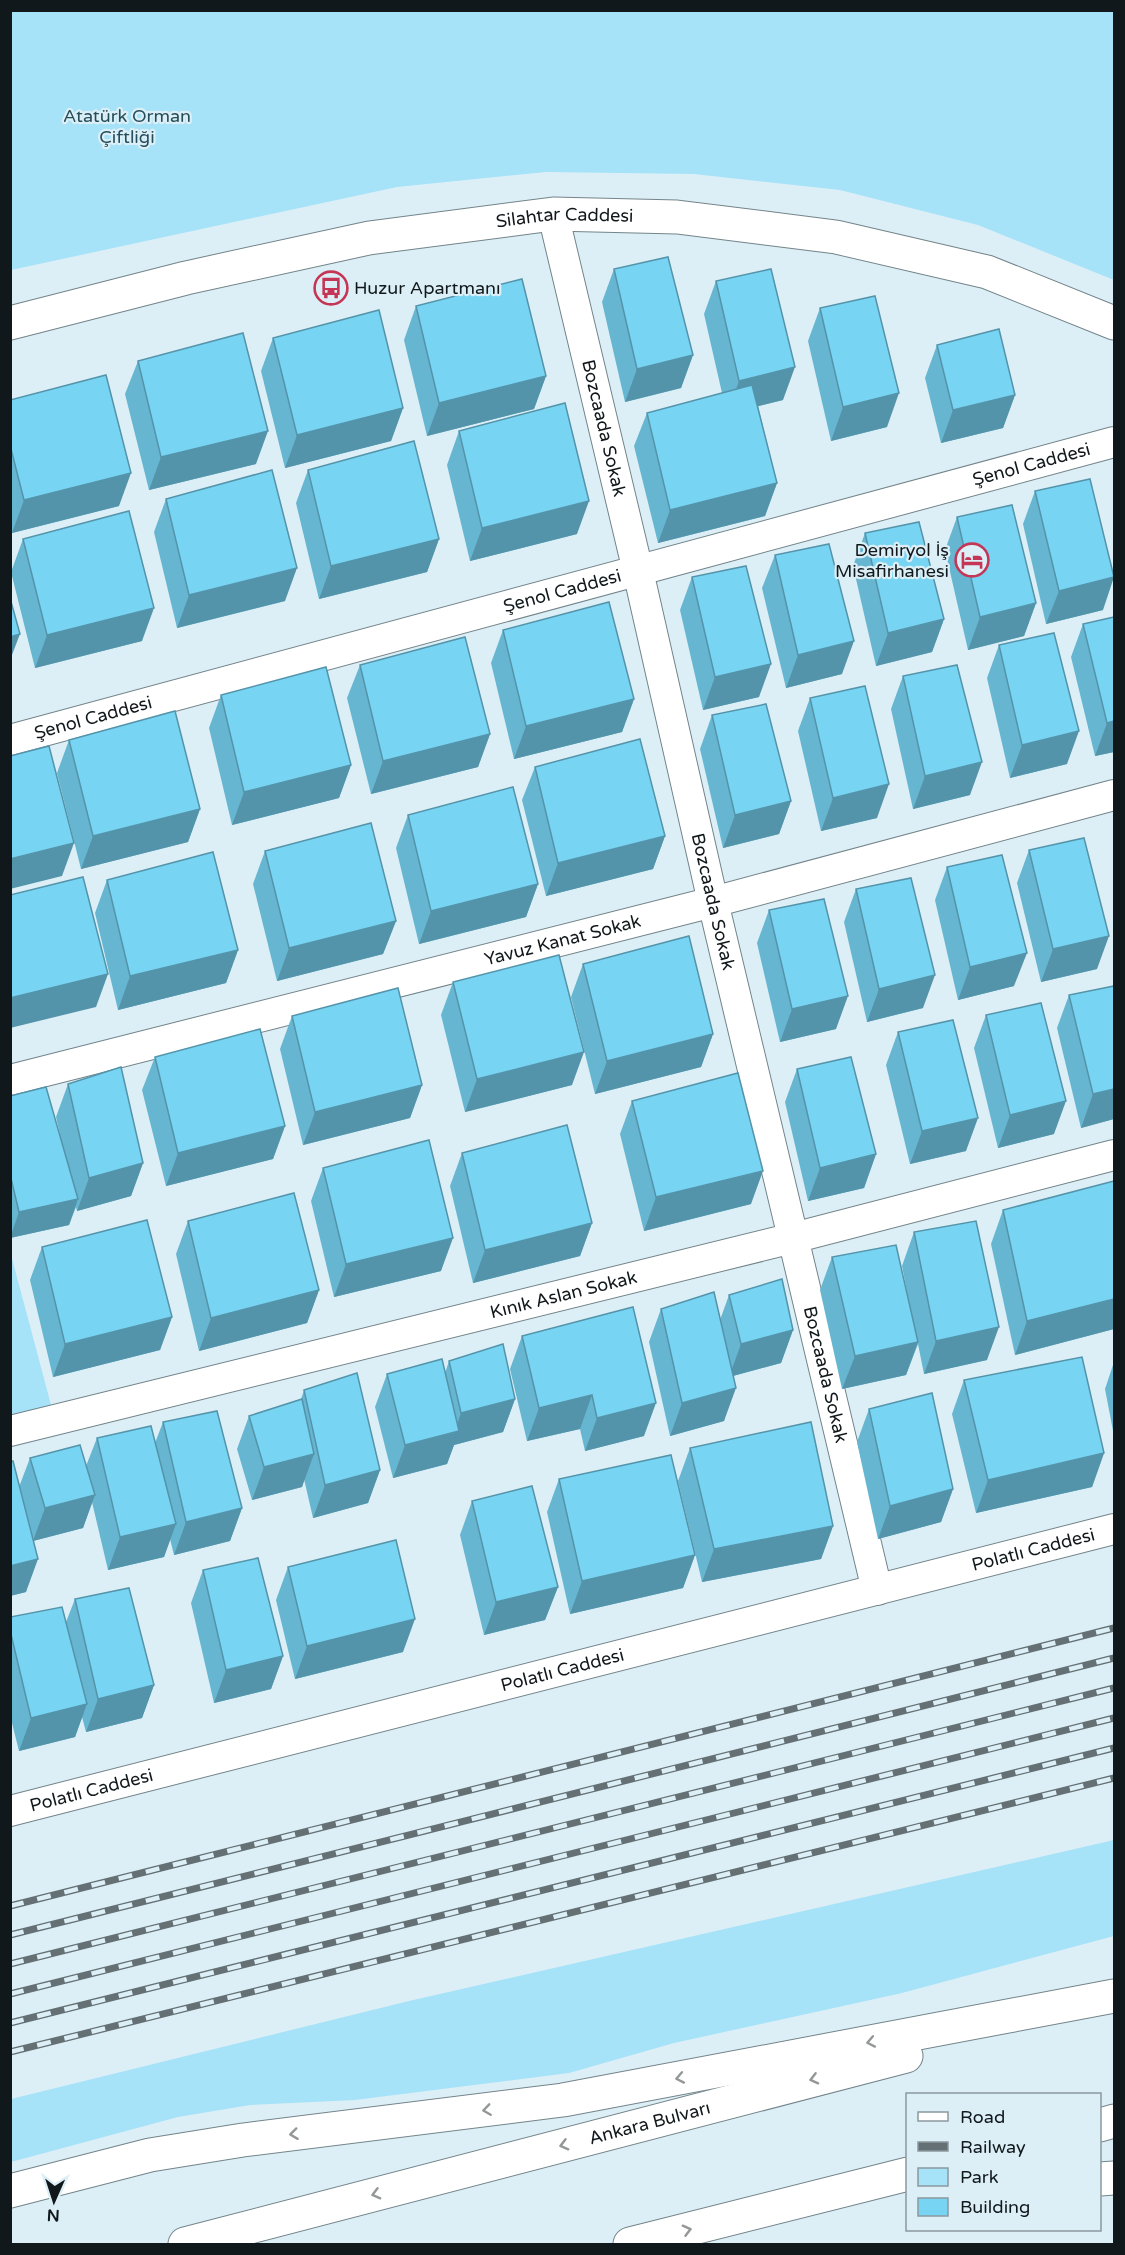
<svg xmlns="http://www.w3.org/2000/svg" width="1125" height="2255" font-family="'Varela Round',sans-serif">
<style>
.green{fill:#a6e2f8}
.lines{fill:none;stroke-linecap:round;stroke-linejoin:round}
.minor-casing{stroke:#73848a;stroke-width:32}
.secondary-casing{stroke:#73848a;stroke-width:35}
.primary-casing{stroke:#73848a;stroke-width:35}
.minor{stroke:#fff;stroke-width:30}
.secondary{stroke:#fff;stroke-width:33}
.primary{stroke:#fff;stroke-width:33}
.rail-casing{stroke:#647074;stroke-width:7}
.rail{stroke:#dceff6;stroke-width:4.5;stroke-dasharray:14;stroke-linecap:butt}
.wall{fill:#67b6d1}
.shaded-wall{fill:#5494aa}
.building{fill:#78d4f3;stroke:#5494aa;stroke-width:1.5}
.oneway{stroke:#949798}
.labels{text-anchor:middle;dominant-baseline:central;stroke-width:4.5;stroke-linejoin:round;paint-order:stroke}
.park-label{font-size:18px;fill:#254e5c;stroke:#dceff6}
.street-label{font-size:18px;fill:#11181b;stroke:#dceff6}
.poi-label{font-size:18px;fill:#11181b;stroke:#dceff6;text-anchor:start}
</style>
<rect width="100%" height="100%" fill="#dceff6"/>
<!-- green -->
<g class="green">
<polygon points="10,11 1114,11 1114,280 978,225 840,190 694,174 546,172 397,187 11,270"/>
<polygon points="10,1251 55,1420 10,1431"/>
<polygon points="1114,1840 1114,1936 902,1993 674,2043 569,2073 355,2100 250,2105 178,2117 11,2162 11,2099 409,2001"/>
</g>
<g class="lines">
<defs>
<g id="minor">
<path id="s1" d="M553,214L638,571L713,902L877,1590"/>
<path id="s2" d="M10,740L1114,442"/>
<path id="s3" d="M10,1080L713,902L1114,795"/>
<path id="s4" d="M10,1431L793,1238L1114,1155"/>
<path id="s5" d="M10,1811L1114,1529"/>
</g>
<g id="secondary">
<path id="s6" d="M10,323L186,278L369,238L553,214L677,217L836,237L987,272L1114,323"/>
</g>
<g id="primary">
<polyline points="1100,2125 1114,2121"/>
<polyline points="1100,2179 1114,2178"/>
<polyline points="10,2191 150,2155 243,2140 563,2100 1114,1996"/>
<path id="s7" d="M185,2244L906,2056"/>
<polyline points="630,2244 908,2174"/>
</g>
</defs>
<!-- minor casing -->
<use href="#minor" class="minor-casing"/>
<!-- secondary casing -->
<use href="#secondary" class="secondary-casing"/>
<!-- primary casing -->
<use href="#primary" class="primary-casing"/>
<!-- minor -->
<use href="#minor" class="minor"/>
<!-- secondary -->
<use href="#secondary" class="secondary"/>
<!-- primary -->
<use href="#primary" class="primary"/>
<defs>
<g id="rail">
<polyline points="10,1906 1114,1628"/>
<polyline points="10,1935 1114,1658"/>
<polyline points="10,1964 1114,1688"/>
<polyline points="10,1994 1114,1718"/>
<polyline points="10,2023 1114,1748"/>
<polyline points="10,2052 1114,1778"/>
</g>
</defs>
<!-- rail casing -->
<use href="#rail" class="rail-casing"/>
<!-- rail -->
<use href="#rail" class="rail"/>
</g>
<!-- wall -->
<g class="wall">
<polygon points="614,269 693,355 681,388 625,402 602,302"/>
<polygon points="716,281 783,400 758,406 777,483 765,516 658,543 634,446 647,413 722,393 704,314"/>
<polygon points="416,306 546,376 534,409 427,436 404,340"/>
<polygon points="820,308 887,427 831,441 808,341"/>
<polygon points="273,338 403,408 391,441 285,468 261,371"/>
<polygon points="937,345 1015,395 1003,428 941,443 925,378"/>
<polygon points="138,361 256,464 149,490 125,394"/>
<polygon points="10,400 119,506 12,533 10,527"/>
<polygon points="459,431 577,534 470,561 447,465"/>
<polygon points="308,470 439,539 427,572 319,599 296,503"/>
<polygon points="1035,491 1103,610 1046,624 1023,524"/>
<polygon points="166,499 285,601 177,628 154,532"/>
<polygon points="957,517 1036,603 1024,636 968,650 945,550"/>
<polygon points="865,533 944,619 932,652 876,666 853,566"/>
<polygon points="23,539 142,641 35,668 11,572"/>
<polygon points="775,555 842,674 786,688 762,588"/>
<polygon points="692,577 759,697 703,710 680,610"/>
<polygon points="1114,617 1114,752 1095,756 1071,657 1083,624"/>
<polygon points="503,630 634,699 622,732 514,759 491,663"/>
<polygon points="999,645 1067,764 1010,778 987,678"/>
<polygon points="360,665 490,734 478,767 371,794 347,698"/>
<polygon points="903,676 970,795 913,809 891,709"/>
<polygon points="221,695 351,765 339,798 232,825 209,728"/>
<polygon points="810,698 877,818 821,831 798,731"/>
<polygon points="712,715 791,801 779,834 723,848 700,749"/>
<polygon points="69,740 200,809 188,842 81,869 57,773"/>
<polygon points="535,767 665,836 653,869 546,896 522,800"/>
<polygon points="408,815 538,884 526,917 419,944 396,848"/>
<polygon points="1029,850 1097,969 1041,982 1017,883"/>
<polygon points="265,851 396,921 383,954 277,981 253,884"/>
<polygon points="947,867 1014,986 958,1000 935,900"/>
<polygon points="107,880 238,950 226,983 118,1010 95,913"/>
<polygon points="856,889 923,1008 867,1022 844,922"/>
<polygon points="769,910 836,1029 780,1042 757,943"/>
<polygon points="583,964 713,1034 701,1067 595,1094 571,997"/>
<polygon points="453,982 572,1085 465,1112 441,1015"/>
<polygon points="1114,986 1114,1119 1081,1128 1057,1028 1069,995"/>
<polygon points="986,1015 1054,1134 998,1148 974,1048"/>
<polygon points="292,1016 422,1085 410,1118 303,1145 280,1049"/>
<polygon points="898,1032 966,1151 910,1164 886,1065"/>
<polygon points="155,1057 285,1126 273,1159 166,1186 142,1090"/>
<polygon points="797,1069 876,1154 864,1188 808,1201 785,1102"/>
<polygon points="68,1084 143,1163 131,1196 77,1211 76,1207 69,1225 10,1238 10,1096 60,1134 56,1117"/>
<polygon points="632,1101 751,1204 644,1231 620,1134"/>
<polygon points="462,1153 592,1223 580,1256 473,1283 450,1186"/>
<polygon points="323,1168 441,1271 334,1297 311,1201"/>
<polygon points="1114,1181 1114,1329 1015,1355 991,1244 1003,1210"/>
<polygon points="188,1221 319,1290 307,1323 199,1351 176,1254"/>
<polygon points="914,1232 987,1360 924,1374 918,1344 906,1375 842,1389 820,1290 832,1257 911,1312 902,1266"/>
<polygon points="42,1247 172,1317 160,1350 53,1377 30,1280"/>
<polygon points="729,1295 793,1330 781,1363 733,1376 724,1421 670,1436 649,1342 661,1309 720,1320"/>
<polygon points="522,1336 644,1436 585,1451 580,1429 527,1441 510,1369"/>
<polygon points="449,1361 515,1399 503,1432 454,1445 447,1464 393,1478 375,1407 387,1374 445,1373"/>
<polygon points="1114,1362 1114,1436 1105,1389"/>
<polygon points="964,1380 1104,1453 1092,1487 976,1513 952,1414"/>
<polygon points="304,1390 380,1470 368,1503 313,1518 304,1479 302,1487 252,1500 237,1449 249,1416 301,1399"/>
<polygon points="869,1409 953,1489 941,1522 878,1539 857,1442"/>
<polygon points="163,1422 242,1508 230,1541 174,1555 170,1539 164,1557 108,1570 92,1502 83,1528 33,1541 26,1592 10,1596 10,1462 19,1487 30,1458 86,1466 97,1438 155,1443"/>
<polygon points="690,1448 833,1526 821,1559 702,1582 678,1481"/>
<polygon points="559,1479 695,1555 683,1588 570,1614 547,1512"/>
<polygon points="472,1501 558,1587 545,1620 484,1635 460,1535"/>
<polygon points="288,1567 403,1652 295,1679 276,1600"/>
<polygon points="203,1570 283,1656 271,1689 214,1703 191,1603"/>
<polygon points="75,1599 154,1685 142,1718 86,1732 82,1717 75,1737 19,1751 10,1715 10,1617 66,1622"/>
</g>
<!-- shaded-wall -->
<g class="shaded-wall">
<polygon points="693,355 681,388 625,402 637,369"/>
<polygon points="795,367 783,400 727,414 739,381"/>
<polygon points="546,376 534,409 427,436 439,403"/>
<polygon points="899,393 887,427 831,441 843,407"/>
<polygon points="1015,395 1003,428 941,443 953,410"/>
<polygon points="403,408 391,441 285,468 297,435"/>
<polygon points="268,431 256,464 149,490 161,457"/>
<polygon points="131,473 119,506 12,533 24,500"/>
<polygon points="777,483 765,516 658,543 670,510"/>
<polygon points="589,501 577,534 470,561 482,528"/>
<polygon points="439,539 427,572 319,599 331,566"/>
<polygon points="297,568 285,601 177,628 189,595"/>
<polygon points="1114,577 1103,610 1046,624 1059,591"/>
<polygon points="1036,603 1024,636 968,650 980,617"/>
<polygon points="154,608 142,641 35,668 47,635"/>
<polygon points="944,619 932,652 876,666 888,633"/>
<polygon points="20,634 10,660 10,637"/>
<polygon points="854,641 842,674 786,688 798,655"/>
<polygon points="771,664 759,697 703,710 715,677"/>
<polygon points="634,699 622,732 514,759 526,726"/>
<polygon points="1114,721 1114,752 1095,756 1107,723"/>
<polygon points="1079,731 1067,764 1010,778 1022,745"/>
<polygon points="490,734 478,767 371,794 383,761"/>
<polygon points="982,762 970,795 913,809 925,776"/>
<polygon points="351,765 339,798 232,825 244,792"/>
<polygon points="889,784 877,818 821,831 833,798"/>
<polygon points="791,801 779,834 723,848 735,815"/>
<polygon points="200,809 188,842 81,869 93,836"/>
<polygon points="665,836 653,869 546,896 558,863"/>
<polygon points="74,843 62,876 10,889 10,859"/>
<polygon points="538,884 526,917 419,944 431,911"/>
<polygon points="396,921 383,954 277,981 289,948"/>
<polygon points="1109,936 1097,969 1041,982 1053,949"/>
<polygon points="238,950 226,983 118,1010 130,976"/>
<polygon points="1027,953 1014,986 958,1000 970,967"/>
<polygon points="108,974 96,1007 10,1028 10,998"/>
<polygon points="935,975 923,1008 867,1022 879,989"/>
<polygon points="848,996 836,1029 780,1042 792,1009"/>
<polygon points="713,1034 701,1067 595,1094 607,1061"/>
<polygon points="584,1052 572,1085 465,1112 477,1079"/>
<polygon points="422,1085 410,1118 303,1145 315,1112"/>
<polygon points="1114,1089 1114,1119 1081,1128 1093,1094"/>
<polygon points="1066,1101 1054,1134 998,1148 1010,1115"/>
<polygon points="978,1118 966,1151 910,1164 922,1131"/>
<polygon points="285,1126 273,1159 166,1186 178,1153"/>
<polygon points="876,1154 864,1188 808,1201 820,1168"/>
<polygon points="143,1163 131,1196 77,1211 89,1178"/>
<polygon points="763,1171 751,1204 644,1231 656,1197"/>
<polygon points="78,1199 69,1225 10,1238 19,1212"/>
<polygon points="592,1223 580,1256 473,1283 485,1250"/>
<polygon points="453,1238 441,1271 334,1297 346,1264"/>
<polygon points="319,1290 307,1323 199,1351 211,1318"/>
<polygon points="1114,1299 1114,1329 1015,1355 1027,1321"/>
<polygon points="172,1317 160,1350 53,1377 65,1344"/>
<polygon points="999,1327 987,1360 924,1374 936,1341"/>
<polygon points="793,1330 781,1363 729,1377 741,1344"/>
<polygon points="918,1342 906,1375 842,1389 855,1356"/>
<polygon points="736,1388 724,1421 670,1436 682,1403"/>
<polygon points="592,1395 580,1429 527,1441 539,1408"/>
<polygon points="515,1399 503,1432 454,1445 447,1464 393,1478 405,1445 454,1433 461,1413"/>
<polygon points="656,1403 644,1436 585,1451 597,1418"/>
<polygon points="1104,1453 1092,1487 976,1513 988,1480"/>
<polygon points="314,1454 302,1487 252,1500 264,1467"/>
<polygon points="380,1470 368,1503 313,1518 325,1485"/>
<polygon points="953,1489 941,1522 878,1539 890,1506"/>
<polygon points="95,1495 83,1528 33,1541 45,1508"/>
<polygon points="242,1508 230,1541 174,1555 186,1522"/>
<polygon points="176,1524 164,1557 108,1570 120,1537"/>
<polygon points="833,1526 821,1559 702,1582 714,1549"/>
<polygon points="695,1555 683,1588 570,1614 582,1581"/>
<polygon points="38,1559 26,1592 10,1596 10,1566"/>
<polygon points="558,1587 545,1620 484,1635 496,1602"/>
<polygon points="415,1619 403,1652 295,1679 307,1646"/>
<polygon points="283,1656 271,1689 214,1703 226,1670"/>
<polygon points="154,1685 142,1718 86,1732 98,1699"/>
<polygon points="87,1704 75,1737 19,1751 31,1718"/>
</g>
<!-- building -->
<g class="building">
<polygon points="668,257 693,355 637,369 614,269"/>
<polygon points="771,269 795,367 739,381 716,281"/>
<polygon points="522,279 546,376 439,403 416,306"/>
<polygon points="875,296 899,393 843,407 820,308"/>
<polygon points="379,310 403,408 297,435 273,338"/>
<polygon points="999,329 1015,395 953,410 937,345"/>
<polygon points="243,333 268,431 161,457 138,361"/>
<polygon points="106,375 131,473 24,500 10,445 10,400"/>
<polygon points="752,385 777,483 670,510 647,413"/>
<polygon points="565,403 589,501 482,528 459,431"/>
<polygon points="414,441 439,539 331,566 308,470"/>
<polygon points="272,470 297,568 189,595 166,499"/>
<polygon points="1090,479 1114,577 1059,591 1035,491"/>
<polygon points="1012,505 1036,603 980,617 957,517"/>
<polygon points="129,511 154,608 47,635 23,539"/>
<polygon points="919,522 944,619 888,633 865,533"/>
<polygon points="829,544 854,641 798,655 775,555"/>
<polygon points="746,566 771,664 715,677 692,577"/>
<polygon points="10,598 20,634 10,637"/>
<polygon points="609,602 634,699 526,726 503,630"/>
<polygon points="1114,617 1114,721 1107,723 1083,624"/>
<polygon points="1054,633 1079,731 1022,745 999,645"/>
<polygon points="465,637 490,734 383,761 360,665"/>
<polygon points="957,665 982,762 925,776 903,676"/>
<polygon points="326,667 351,765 244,792 221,695"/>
<polygon points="865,686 889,784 833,798 810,698"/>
<polygon points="766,704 791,801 735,815 712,715"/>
<polygon points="175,711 200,809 93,836 69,740"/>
<polygon points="640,739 665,836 558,863 535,767"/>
<polygon points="49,746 74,843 10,859 10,756"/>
<polygon points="513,787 538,884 431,911 408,815"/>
<polygon points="371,823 396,921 289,948 265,851"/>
<polygon points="1084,838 1109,936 1053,949 1029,850"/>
<polygon points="213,852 238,950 130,976 107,880"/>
<polygon points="1002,855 1027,953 970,967 947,867"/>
<polygon points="83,877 108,974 10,998 10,895"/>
<polygon points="911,878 935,975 879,989 856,889"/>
<polygon points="824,899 848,996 792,1009 769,910"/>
<polygon points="689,936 713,1034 607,1061 583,964"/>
<polygon points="559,955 584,1052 477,1079 453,982"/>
<polygon points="1114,986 1114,1089 1093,1094 1069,995"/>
<polygon points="398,988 422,1085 315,1112 292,1016"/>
<polygon points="1041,1003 1066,1101 1010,1115 986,1015"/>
<polygon points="953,1020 978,1118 922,1131 898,1032"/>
<polygon points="260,1029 285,1126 178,1153 155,1057"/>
<polygon points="851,1057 876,1154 820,1168 797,1069"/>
<polygon points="121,1067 143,1163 89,1178 68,1084"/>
<polygon points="738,1073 763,1171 656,1197 632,1101"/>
<polygon points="46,1087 78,1199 19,1212 10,1174 10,1096"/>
<polygon points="567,1125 592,1223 485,1250 462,1153"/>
<polygon points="429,1140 453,1238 346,1264 323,1168"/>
<polygon points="1114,1181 1114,1299 1027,1321 1003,1210"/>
<polygon points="294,1193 319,1290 211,1318 188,1221"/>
<polygon points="147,1220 172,1317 65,1344 42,1247"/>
<polygon points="976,1221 999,1327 936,1341 914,1232"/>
<polygon points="896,1245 918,1342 855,1356 832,1257"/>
<polygon points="782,1279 793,1330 741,1344 729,1295"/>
<polygon points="714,1292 736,1388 682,1403 661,1309"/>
<polygon points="633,1307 656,1403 597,1418 592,1395 539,1408 522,1336"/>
<polygon points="503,1344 515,1399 461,1413 449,1361"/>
<polygon points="1082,1357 1104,1453 988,1480 964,1380"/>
<polygon points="442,1359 459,1431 405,1445 387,1374"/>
<polygon points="357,1373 380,1470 325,1485 304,1390"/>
<polygon points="932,1393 953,1489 890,1506 869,1409"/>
<polygon points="302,1399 314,1454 264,1467 249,1416"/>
<polygon points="217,1411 242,1508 186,1522 163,1422"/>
<polygon points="811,1422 833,1526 714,1549 690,1448"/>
<polygon points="151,1426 176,1524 120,1537 97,1438"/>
<polygon points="80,1445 95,1495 45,1508 30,1458"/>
<polygon points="671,1455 695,1555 582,1581 559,1479"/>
<polygon points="13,1461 38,1559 10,1566 10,1462"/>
<polygon points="532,1486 558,1587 496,1602 472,1501"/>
<polygon points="396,1540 415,1619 307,1646 288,1567"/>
<polygon points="258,1558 283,1656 226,1670 203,1570"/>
<polygon points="129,1588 154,1685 98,1699 75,1599"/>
<polygon points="62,1607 87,1704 31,1718 10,1630 10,1617"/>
</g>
<!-- one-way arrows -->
<defs><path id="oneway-chevron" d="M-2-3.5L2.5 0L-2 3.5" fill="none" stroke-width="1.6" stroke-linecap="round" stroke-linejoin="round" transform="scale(1.5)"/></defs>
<g class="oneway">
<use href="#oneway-chevron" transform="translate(871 2042) rotate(169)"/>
<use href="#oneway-chevron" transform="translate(680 2078) rotate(169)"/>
<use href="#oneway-chevron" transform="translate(814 2079) rotate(166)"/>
<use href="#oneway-chevron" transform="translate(487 2110) rotate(172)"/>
<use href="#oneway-chevron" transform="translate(294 2134) rotate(173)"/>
<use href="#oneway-chevron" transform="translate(564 2145) rotate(165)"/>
<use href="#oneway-chevron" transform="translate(376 2194) rotate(165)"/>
<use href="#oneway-chevron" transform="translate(687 2230) rotate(-15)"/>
</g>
<!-- icons -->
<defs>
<symbol id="bus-ring" viewBox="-11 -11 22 22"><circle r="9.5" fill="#dceff6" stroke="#c53556" stroke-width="1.5"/><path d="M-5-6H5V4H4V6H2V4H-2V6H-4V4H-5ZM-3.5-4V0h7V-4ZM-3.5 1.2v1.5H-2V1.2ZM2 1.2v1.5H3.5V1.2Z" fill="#c53556"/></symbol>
<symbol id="hotel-ring" viewBox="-11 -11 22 22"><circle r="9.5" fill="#dceff6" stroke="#c53556" stroke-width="1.5"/><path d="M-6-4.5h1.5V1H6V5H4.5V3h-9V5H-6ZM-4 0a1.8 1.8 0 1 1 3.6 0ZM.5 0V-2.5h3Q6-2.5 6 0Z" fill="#c53556"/></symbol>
</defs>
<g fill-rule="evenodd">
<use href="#bus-ring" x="312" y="269" width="38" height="38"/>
<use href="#hotel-ring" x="953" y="541" width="38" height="38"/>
</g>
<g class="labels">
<!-- park labels -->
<g class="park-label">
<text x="127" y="116">Atatürk Orman<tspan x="127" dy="21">Çiftliği</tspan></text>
</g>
<!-- street labels -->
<g class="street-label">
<text stroke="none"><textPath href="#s6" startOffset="566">Silahtar Caddesi</textPath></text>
<text stroke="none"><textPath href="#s1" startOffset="220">Bozcaada Sokak</textPath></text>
<text stroke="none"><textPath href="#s2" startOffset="1058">Şenol Caddesi</textPath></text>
<text stroke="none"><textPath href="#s2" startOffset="572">Şenol Caddesi</textPath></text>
<text stroke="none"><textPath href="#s2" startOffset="86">Şenol Caddesi</textPath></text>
<text stroke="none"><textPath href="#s1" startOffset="706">Bozcaada Sokak</textPath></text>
<text stroke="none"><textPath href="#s3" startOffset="570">Yavuz Kanat Sokak</textPath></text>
<text stroke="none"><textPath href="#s4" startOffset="570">Kınık Aslan Sokak</textPath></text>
<text stroke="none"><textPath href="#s1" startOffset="1192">Bozcaada Sokak</textPath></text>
<text stroke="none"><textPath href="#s5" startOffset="1056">Polatlı Caddesi</textPath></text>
<text stroke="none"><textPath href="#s5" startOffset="570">Polatlı Caddesi</textPath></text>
<text stroke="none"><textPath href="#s5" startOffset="84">Polatlı Caddesi</textPath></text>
<text stroke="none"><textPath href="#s7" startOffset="480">Ankara Bulvarı</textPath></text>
</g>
<!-- poi labels -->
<g class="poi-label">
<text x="354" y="288">Huzur Apartmanı</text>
<text x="949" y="550" text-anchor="end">Demiryol İş<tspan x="949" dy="21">Misafirhanesi</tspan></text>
</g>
</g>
<!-- border -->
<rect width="1125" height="2255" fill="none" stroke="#11181b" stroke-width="24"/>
<!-- legend -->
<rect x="906" y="2093" width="195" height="138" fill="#dceff6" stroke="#8b999e" stroke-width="1.5"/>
<rect x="918" y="2112" width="30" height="9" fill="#ffffff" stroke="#8b999e" stroke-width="1.5"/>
<text x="960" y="2123" font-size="18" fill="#11181b">Road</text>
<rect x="918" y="2142" width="30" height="9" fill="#647074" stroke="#8b999e" stroke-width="1.5"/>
<text x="960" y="2153" font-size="18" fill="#11181b">Railway</text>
<rect x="918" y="2168" width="30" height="18" fill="#a6e2f8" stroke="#8b999e" stroke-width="1.5"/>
<text x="960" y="2183" font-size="18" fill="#11181b">Park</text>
<rect x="918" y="2198" width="30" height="18" fill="#78d4f3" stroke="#8b999e" stroke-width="1.5"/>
<text x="960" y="2213" font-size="18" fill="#11181b">Building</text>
<!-- north arrow -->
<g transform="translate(54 2201) rotate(183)" stroke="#dceff6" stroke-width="4.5" paint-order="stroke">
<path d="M0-4.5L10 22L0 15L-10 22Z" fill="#11181b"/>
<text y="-9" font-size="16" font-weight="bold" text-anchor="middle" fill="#11181b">N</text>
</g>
</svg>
